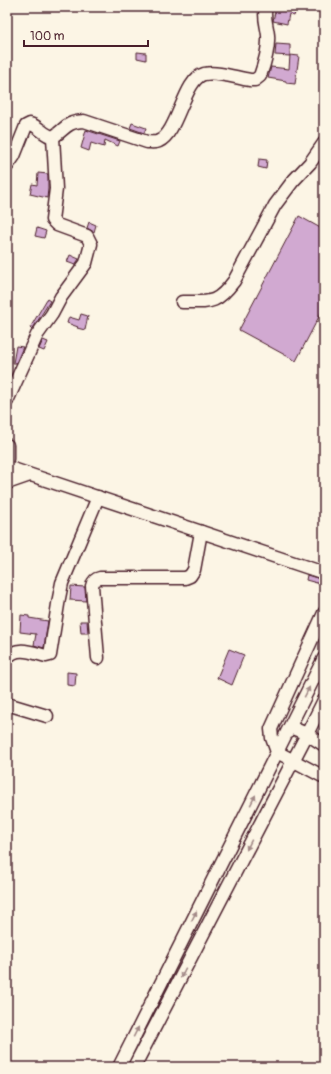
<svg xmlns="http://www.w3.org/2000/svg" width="331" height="1074" font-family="Pangolin,sans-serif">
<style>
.building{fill:#d1a9d1;stroke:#4a1f2b}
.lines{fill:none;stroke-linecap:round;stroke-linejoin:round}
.minor-casing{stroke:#4a1f2b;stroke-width:15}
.minor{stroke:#fcf5e5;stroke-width:12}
.oneway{fill:#a38a88}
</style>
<rect width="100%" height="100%" fill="#fcf5e5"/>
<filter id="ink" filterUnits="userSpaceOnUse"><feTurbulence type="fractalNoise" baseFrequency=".025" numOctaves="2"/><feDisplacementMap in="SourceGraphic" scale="8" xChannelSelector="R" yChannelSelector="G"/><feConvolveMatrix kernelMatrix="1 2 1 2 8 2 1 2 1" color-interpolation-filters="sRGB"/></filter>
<g filter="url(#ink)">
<!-- building -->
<g class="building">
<polygon points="276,7 297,7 294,16 289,14 287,24 273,21"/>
<polygon points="276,44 290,45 290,56 275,55"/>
<polygon points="137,52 146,53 146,60 137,58"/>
<polygon points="290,55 299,56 295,84 286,83 286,81 268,78 271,67 289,69"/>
<polygon points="132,123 146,128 144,133 130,128"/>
<polygon points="86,130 120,141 118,146 105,140 104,147 91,143 89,151 81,148"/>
<polygon points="259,159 267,160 266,169 258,167"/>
<polygon points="38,173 48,174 48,189 47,198 30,194 32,184 37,185"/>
<polygon points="299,216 324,230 324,307 296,361 239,330"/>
<polygon points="89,222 96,225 94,232 87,228"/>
<polygon points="37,228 46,231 44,238 35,236"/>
<polygon points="70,255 79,259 75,265 67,262"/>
<polygon points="47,299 50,301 32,330 30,328"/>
<polygon points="81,314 88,316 85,330 77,328 78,327 67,323 69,317 79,320"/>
<polygon points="43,340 48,342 44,351 39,349"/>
<polygon points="16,346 23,347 16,363 13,363"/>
<polygon points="307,575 324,580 324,585 306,580"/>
<polygon points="71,586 85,587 86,601 70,600"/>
<polygon points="21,615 29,616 29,618 48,621 44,648 34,645 36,634 20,632"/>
<polygon points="80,621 87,621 88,633 81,633"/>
<polygon points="229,649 244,655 232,685 217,678"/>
<polygon points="67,672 76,673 75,686 67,685"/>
</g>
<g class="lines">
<defs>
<g id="minor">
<path d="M7,166L14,156L26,126L30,124C39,126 43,135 53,137C66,129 65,122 84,121L147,142C151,142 156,143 159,141C178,133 184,79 204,74C219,71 236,78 250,80H255L260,76C264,65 269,48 268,35C267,25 263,17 266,7"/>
<path d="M182,302C210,302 216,305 234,281L275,205L293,181L310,163L324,143"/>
<polyline points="7,401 37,335 52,314 61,297 86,263 91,244 87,236 57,225 52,220 56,189 53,137"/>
<polyline points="7,445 7,459"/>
<polyline points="7,467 324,573"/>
<polyline points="7,483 30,475"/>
<path d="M7,658C17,645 33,653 46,656L50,655L59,598L62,583L98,497"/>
<path d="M98,658L92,586C93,581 95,579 100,578H185L190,576L194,570L201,532"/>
<polyline points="324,658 277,752 324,777"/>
<polyline points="324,700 307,734 324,745"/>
<polyline points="7,704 47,716"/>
<polyline points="119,1067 277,752 272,738 271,729 324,613"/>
<polyline points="134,1067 307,734 290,727"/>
</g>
</defs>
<!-- minor casing -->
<use href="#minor" class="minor-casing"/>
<!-- minor -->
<use href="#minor" class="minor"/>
</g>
<!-- one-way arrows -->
<defs><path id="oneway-solid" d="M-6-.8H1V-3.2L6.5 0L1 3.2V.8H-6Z"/></defs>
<g class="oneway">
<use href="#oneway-solid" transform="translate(307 692) rotate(-63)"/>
<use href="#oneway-solid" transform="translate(253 800) rotate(-63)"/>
<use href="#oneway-solid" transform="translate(249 845) rotate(117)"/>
<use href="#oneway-solid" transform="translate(194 916) rotate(-63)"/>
<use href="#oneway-solid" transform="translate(183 973) rotate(117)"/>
<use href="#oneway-solid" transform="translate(136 1032) rotate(-63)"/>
</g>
</g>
<!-- margin -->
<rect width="331" height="1074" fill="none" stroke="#fcf5e5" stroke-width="24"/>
<rect x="12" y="12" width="307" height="1050" fill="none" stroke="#4a1f2b" stroke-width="1.5" filter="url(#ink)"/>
<!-- scale -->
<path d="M24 40v6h124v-6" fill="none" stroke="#4a1f2b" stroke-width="2"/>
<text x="30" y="40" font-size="12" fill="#4a1f2b" stroke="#fcf5e5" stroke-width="3" paint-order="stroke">100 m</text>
</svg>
